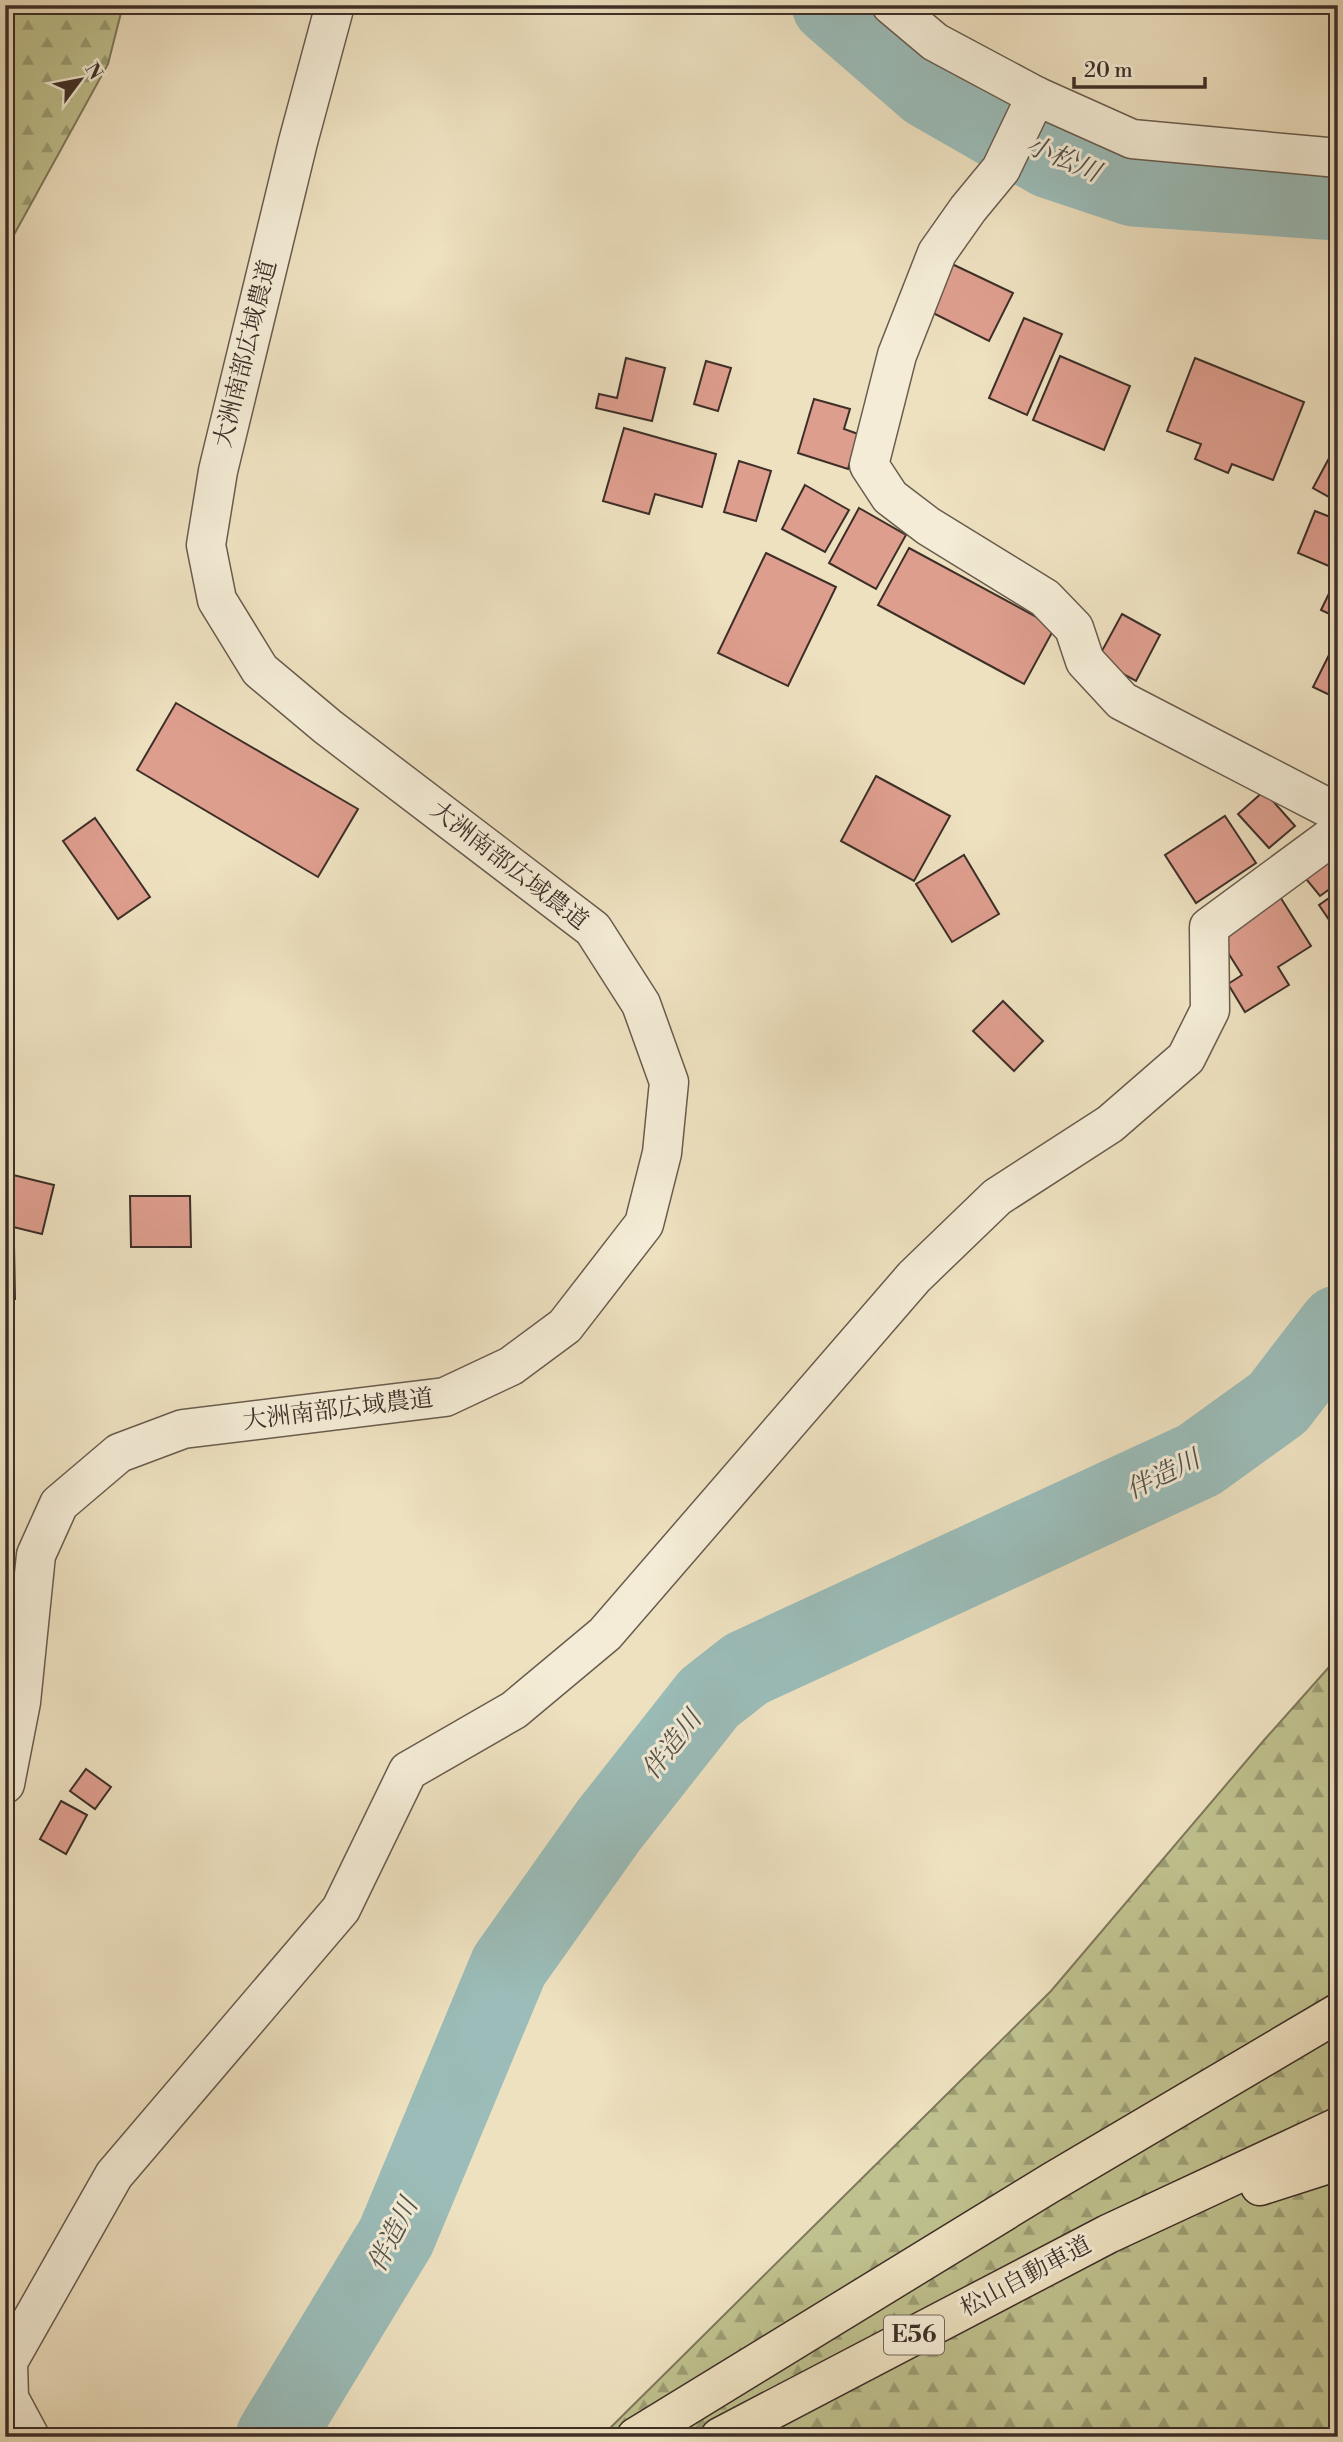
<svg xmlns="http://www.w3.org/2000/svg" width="1343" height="2442" font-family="'Libre Bodoni','Noto Serif JP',serif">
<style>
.forest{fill:url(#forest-firs);stroke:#7e785b;stroke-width:2}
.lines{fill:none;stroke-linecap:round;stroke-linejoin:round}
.river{stroke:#9bbcb8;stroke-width:79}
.building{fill:#de9e8e;stroke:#3d2f28;stroke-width:2}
.minor-casing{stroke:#695c4e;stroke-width:41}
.highway-casing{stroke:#3d2f28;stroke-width:41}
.minor{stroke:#f4ecd6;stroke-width:38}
.highway{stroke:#eee1c0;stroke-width:38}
.labels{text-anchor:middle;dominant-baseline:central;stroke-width:6;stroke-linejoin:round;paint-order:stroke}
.shield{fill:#f4ecd6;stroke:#74685c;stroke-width:2}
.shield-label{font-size:23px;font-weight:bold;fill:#3d2f28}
.street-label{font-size:24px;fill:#3d2f28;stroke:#f4ecd6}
.water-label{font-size:26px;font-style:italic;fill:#54524c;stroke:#f4ecd6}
</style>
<defs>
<pattern id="forest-firs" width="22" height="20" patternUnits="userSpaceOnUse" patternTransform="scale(1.75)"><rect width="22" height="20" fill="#bfc18e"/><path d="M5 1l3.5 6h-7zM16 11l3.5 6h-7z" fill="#9c9d74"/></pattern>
</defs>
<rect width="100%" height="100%" fill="#eee1c0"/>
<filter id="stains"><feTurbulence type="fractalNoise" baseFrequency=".00286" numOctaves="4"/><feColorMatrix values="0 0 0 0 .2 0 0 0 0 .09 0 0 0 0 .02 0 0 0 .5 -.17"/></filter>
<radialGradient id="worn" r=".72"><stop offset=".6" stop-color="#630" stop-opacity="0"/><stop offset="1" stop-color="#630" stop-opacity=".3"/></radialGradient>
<!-- forest -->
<g class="forest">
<polygon points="5,5 123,5 108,64 5,251"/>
<polygon points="1338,1657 1338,2437 601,2437 1051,1991 1265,1739"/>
</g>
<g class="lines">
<!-- river -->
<g class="river">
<polyline points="831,5 928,89 1050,159 1134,187 1338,201"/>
<polyline points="275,2437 396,2237 509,1966 609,1825 709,1698 746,1669 1199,1460 1278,1403 1338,1325"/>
</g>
</g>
<!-- building -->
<g class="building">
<polygon points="952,264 1013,293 989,341 929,311"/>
<polygon points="1024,318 1062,334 1027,415 989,398"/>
<polygon points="1060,356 1130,386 1104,450 1033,420"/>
<polygon points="626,358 665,368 652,421 596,408 599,394 617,398"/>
<polygon points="1195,358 1304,402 1273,480 1232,464 1228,473 1195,459 1201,444 1167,431"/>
<polygon points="706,361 731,368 718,411 694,404"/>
<polygon points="814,399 850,409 844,429 858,434 848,469 798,453"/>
<polygon points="624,428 716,454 702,507 655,494 649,514 603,501"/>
<polygon points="1335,447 1338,448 1338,502 1313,488"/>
<polygon points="739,461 771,471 756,521 724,512"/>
<polygon points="805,485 849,510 825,552 782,529"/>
<polygon points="859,508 906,535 876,589 829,563"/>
<polygon points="1315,511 1338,520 1336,569 1298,553"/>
<polygon points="909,548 1055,627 1024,684 878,605"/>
<polygon points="766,553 836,587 788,686 718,653"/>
<polygon points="1338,575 1338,618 1321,610"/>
<polygon points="1122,614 1160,635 1136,681 1097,660"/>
<polygon points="1338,637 1338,699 1313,687"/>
<polygon points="176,703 358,809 318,877 137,770"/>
<polygon points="876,776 950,816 914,881 841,841"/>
<polygon points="1264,791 1295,826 1269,848 1238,814"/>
<polygon points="1225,816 1256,863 1196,903 1165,855"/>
<polygon points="95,818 150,897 118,919 63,841"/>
<polygon points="1338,849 1338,883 1320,896 1302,874"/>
<polygon points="964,855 999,914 952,942 916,884"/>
<polygon points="1277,892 1311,946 1278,967 1289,985 1245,1012 1228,984 1242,975 1220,940 1242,926 1240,916"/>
<polygon points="1338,892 1338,933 1319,905"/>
<polygon points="1003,1001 1043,1041 1014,1071 973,1031"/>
<polygon points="5,1173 54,1185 42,1234 5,1225"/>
<polygon points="130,1196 190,1196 191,1247 131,1247"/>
<polygon points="5,1245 14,1245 15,1299 5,1299"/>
<polygon points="86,1769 111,1787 95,1809 70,1791"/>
<polygon points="61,1801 87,1815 66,1854 40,1839"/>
</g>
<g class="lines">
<defs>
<g id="minor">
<polyline points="891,5 935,42 1036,96 1132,139 1338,158"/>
<polyline points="1036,96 1001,169 968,209 937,253 897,355 869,465 890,497 928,526 1045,598 1074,628 1085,661 1122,701 1338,813"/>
<polyline points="5,1784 21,1702 36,1555 59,1504 119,1453 183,1429 445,1397 511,1366 565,1326 644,1224 662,1153 669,1082 641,1004 593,929 328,727 260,670 217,600 206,545 218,471 298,142 335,5"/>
<polyline points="30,2437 9,2398 8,2362 114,2175 341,1909 408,1771 514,1710 605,1634 914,1277 997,1197 1110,1124 1186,1058 1210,1010 1209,927 1338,832"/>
</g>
<g id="highway">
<polyline points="1260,2186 1338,2161"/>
<polyline points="636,2437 1052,2182 1338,2013"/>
<polyline points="720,2437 1108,2234 1338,2127"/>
</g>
</defs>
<!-- minor casing -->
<use href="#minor" class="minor-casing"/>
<!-- highway casing -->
<use href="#highway" class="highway-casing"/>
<!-- minor -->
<use href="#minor" class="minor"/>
<!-- highway -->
<use href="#highway" class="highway"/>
</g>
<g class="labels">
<!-- shield labels -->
<rect class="shield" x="884" y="2315.5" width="60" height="39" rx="5"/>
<g class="shield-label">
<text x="914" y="2335">E56</text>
</g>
<!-- street labels -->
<g class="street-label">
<text transform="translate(246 354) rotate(-76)">大洲南部広域農道</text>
<text transform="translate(509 866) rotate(38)">大洲南部広域農道</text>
<text transform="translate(338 1410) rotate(-7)">大洲南部広域農道</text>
<text transform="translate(1026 2277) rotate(-28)">松山自動車道</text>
</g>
<!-- water labels -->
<g class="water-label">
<text transform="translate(1063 159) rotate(23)">小松川</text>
<text transform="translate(1163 1475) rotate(-26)">伴造川</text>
<text transform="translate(672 1745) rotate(-52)">伴造川</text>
<text transform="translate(393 2235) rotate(-63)">伴造川</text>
</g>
</g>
<!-- margin -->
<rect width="1343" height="2442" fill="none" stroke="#eee1c0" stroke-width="28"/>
<rect x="7" y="7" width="1329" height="2428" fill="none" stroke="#3d2f28" stroke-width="3.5"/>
<rect x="14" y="14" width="1315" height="2414" fill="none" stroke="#3d2f28" stroke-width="2"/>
<!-- north arrow -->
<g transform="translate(80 80) rotate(58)" stroke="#f4ecd6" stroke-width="5" paint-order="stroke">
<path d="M0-5L12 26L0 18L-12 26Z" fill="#3d2f28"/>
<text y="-10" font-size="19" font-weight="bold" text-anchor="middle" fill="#3d2f28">N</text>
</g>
<!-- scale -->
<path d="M1074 77v10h131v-10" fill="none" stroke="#3d2f28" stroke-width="3.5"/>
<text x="1084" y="77" font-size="21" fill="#3d2f28" stroke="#f4ecd6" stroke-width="5" paint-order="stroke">20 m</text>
<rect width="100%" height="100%" filter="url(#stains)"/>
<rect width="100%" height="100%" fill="url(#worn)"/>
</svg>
